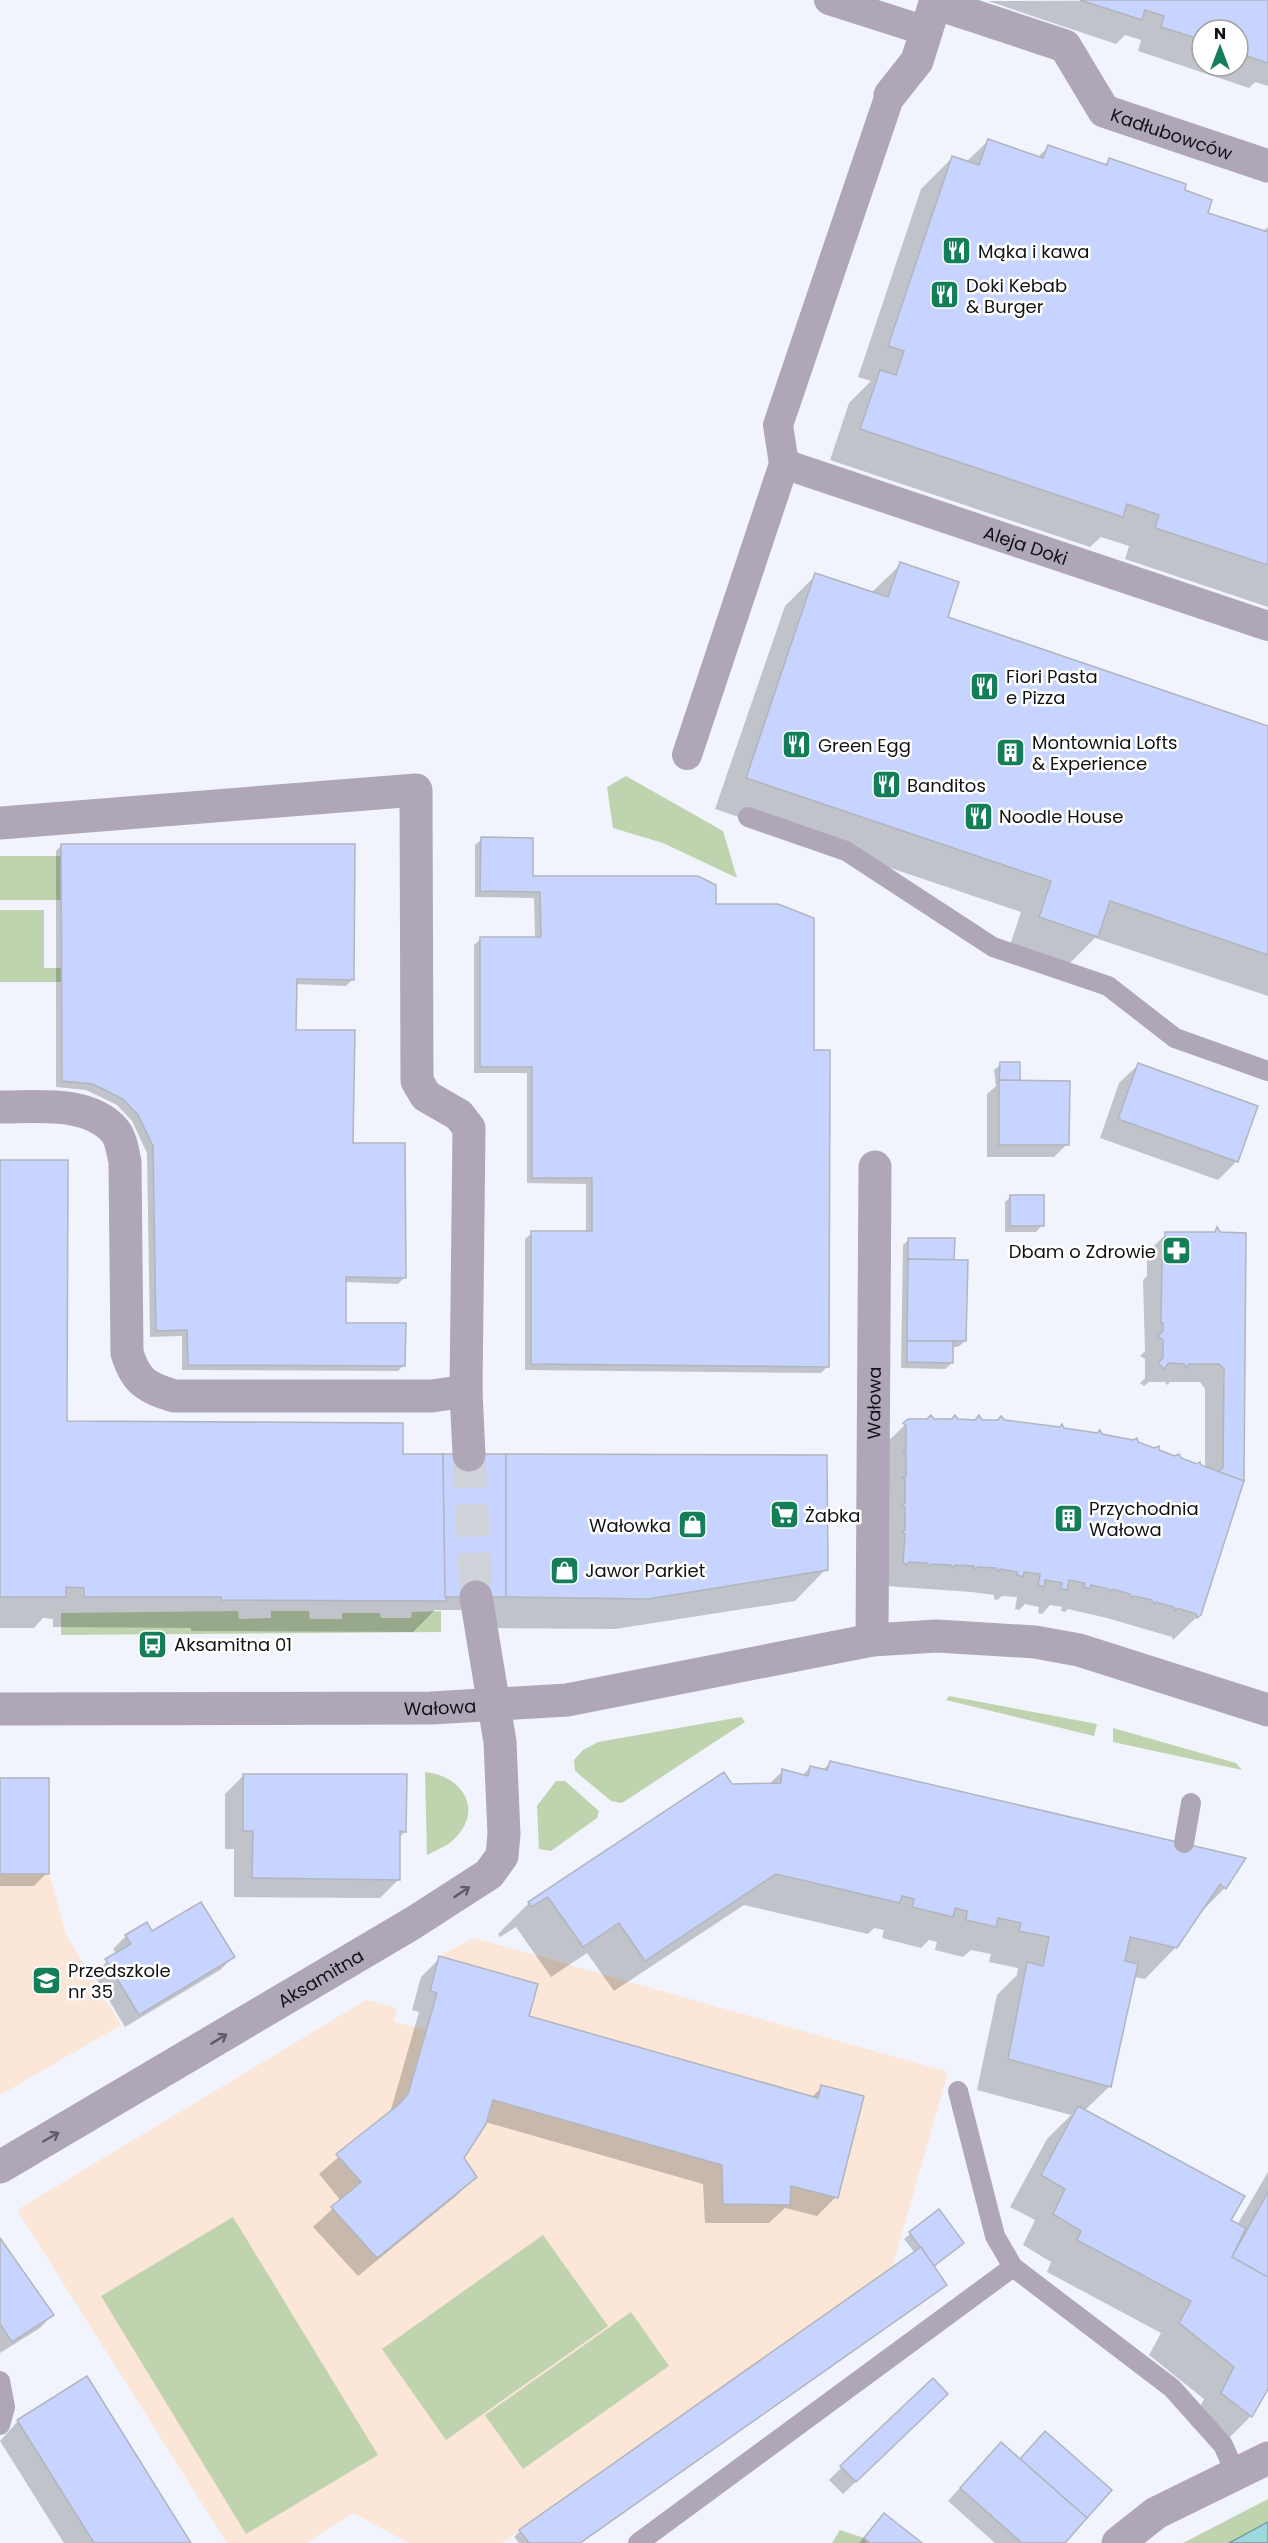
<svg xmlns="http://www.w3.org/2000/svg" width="1268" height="2543" font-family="Poppins,sans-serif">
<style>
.education{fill:#fbe6d7}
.green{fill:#bfd4ae}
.water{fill:#9dd8de;stroke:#739da1;stroke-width:1.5}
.shadow{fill:#0003;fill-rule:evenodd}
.building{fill:#c6d4ff;stroke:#b2b5bd;stroke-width:1.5}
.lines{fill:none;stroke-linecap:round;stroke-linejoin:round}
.minor-tunnel{stroke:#cfd2d9;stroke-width:33;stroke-dasharray:33 16;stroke-linecap:butt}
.service{stroke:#afa6b8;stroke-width:20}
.pedestrian{stroke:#afa6b8;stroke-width:30}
.minor{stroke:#afa6b8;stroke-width:33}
.tertiary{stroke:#afa6b8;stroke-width:33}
.oneway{stroke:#605c66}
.labels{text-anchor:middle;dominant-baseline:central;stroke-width:5;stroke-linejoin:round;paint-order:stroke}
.street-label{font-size:18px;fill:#111214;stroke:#fff}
.poi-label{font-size:18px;fill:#111214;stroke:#fff;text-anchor:start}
</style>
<rect width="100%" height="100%" fill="#f1f4fc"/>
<!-- education -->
<g class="education">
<polygon points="0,1778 49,1778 49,1873 66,1935 121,2025 0,2095"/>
<polygon points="474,1938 948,2072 892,2268 502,2543 409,2543 353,2513 306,2543 227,2543 17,2210 366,2000 397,2008 394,2022 427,2030 437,1993 430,1991 439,1956"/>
</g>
<!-- green -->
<g class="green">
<polygon points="626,776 723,831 737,878 663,843 613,828 607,787"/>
<rect x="0" y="856" width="61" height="44"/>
<polygon points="0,910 44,910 44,968 62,968 62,982 0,982"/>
<polygon points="238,1611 239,1619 271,1618 271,1611 309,1611 310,1619 342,1619 342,1613 380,1613 381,1618 411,1618 412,1612 441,1611 441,1632 61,1635 61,1613"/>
<polygon points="949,1696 1097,1724 1094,1736 946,1700"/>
<polygon points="741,1717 745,1722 622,1803 611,1801 575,1771 574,1760 583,1750 598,1742"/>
<polygon points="1113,1728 1236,1763 1242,1770 1113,1742"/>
<path d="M425,1772C464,1776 485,1812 452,1841C445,1847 434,1851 427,1855Z"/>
<polygon points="556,1781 565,1781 599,1811 597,1818 551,1851 539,1849 537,1806"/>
<polygon points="233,2217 378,2455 246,2534 101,2296"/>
<polygon points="543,2235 608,2326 446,2440 382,2349"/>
<polygon points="631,2312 669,2366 523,2469 485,2415"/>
<polygon points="1268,2499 1268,2522 1229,2543 1183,2543"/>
<polygon points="840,2530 864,2538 867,2543 832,2543"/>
</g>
<!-- water -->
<polygon class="water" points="1268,2522 1268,2543 1229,2543"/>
<!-- shadow -->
<g class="shadow">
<path d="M1268,0V86L1255,82L1249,88L1138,51L1141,40L1125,35L1116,44L988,1ZM1202,30H1238V66H1202Z"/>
<polygon points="988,141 1038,157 1048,147 1104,165 1109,160 1183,191 1206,214 1262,232 1268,227 1268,607 1125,559 1129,546 1101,537 1090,547 830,460 849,403 871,381 858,377 921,189 952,158 966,162"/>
<polygon points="901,564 946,618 1268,728 1268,996 1095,938 1065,968 1009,948 1021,912 715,809 785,606 816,575 871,593"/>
<polygon points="482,839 532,878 715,905 813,1051 828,1366 821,1373 525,1370 525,1239 532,1233 586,1233 586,1184 527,1183 527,1073 474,1073 474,945 481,939 535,939 534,898 475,897 475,845"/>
<polygon points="62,845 353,979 346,986 295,984 294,1032 352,1145 404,1278 398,1284 345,1282 345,1325 404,1365 398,1371 182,1370 182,1336 150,1337 147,1153 132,1121 117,1105 86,1090 56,1087 56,851"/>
<polygon points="1001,1064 1019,1082 1067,1144 1054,1157 987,1157 987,1094 996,1086 994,1070"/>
<polygon points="1138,1065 1237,1161 1218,1180 1100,1138 1119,1083"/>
<polygon points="0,1161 66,1422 402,1455 826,1569 795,1601 615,1629 476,1628 476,1610 435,1610 413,1632 191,1631 191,1628 53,1627 53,1619 43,1618 34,1628 0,1628"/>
<polygon points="1011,1196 1042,1225 1036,1232 1005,1232 1005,1202"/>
<polygon points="1217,1230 1242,1480 1200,1614 1173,1640 1172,1637 1107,1618 1068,1609 1065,1612 1061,1611 1062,1607 1050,1605 1042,1614 1038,1613 1039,1607 1025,1604 1019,1610 1015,1609 1017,1597 1002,1596 997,1600 994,1599 994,1595 972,1592 885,1586 881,1448 909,1421 1004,1422 1063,1429 1137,1443 1205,1468 1205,1389 1200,1382 1170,1382 1167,1385 1165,1382 1149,1382 1144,1386 1140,1383 1145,1378 1145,1359 1140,1356 1145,1351 1143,1280 1147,1276 1147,1253 1166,1234 1213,1234"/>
<polygon points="909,1239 953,1262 965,1341 958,1347 952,1347 952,1363 945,1369 901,1368 903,1245"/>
<polygon points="830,1763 1244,1859 1225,1888 1197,1916 1176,1947 1145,1979 1134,1977 1110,2086 1084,2111 1237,2225 1268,2172 1268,2386 1251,2416 1220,2447 1191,2425 1204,2399 1149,2355 1161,2333 1047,2272 1051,2262 1023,2245 1035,2220 1010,2207 1047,2139 1071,2115 977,2090 997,1995 1017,1975 1018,1968 989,1962 991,1954 971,1950 963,1957 935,1950 937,1942 929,1940 921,1948 882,1938 884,1930 874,1928 868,1934 744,1905 614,1991 587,1953 551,1977 516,1927 500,1937 498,1934 529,1903 732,1785 768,1785 783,1771 802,1776 810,1767 823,1770"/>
<polygon points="244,1775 405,1832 399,1837 399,1879 380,1898 234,1897 234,1849 225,1849 225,1794"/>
<polygon points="0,1779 47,1873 34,1886 0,1886"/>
<polygon points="152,1933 233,1957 220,1970 125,2027 93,1973 117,1954 113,1949 126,1936"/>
<polygon points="440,1958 527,2017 811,2098 822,2087 836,2197 817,2216 785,2208 769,2223 705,2223 703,2184 485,2122 462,2158 475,2177 456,2196 358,2276 313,2227 341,2201 319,2174 390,2113 419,2012 412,2010 421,1977"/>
<polygon points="939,2211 933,2267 945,2285 939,2291 581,2543 519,2543 514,2537 520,2531 915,2253 904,2239"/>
<polygon points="0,2241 52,2315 40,2328 0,2353"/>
<polygon points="934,2407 843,2494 829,2480 842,2467"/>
<polygon points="18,2421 190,2543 64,2543 0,2441"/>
<polygon points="1045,2433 1063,2543 995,2543 948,2501 988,2457 1019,2460"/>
<polygon points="884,2515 919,2543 859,2543"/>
</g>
<!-- building -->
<g class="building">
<polygon points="1080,0 1268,0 1268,63 1238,53 1238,30 1202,30 1202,40 1161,27 1164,16 1145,10 1142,20"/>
<polygon points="988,139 1043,158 1048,145 1107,165 1109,158 1186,184 1185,190 1212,200 1208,213 1268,232 1268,565 1155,528 1159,515 1127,504 1123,517 860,429 880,370 896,375 904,351 888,346 952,156 979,165"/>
<polygon points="900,562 959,582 948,617 1268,726 1268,955 1110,901 1098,937 1039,917 1051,881 746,778 815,573 888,597"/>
<polygon points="481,837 533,838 533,876 698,876 716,885 716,904 778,904 814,918 814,1050 830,1050 829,1367 531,1364 531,1231 592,1231 592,1178 532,1178 532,1067 480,1067 480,937 541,937 540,892 480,891"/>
<polygon points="61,844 355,844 354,980 297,979 296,1030 355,1030 353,1143 405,1143 406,1278 346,1277 346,1323 406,1323 405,1366 188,1365 187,1330 156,1331 153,1146 138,1115 123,1099 93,1084 62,1081"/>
<polygon points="1000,1062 1020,1062 1020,1081 999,1080"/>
<polygon points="1138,1063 1258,1106 1238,1162 1118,1119"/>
<polygon points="999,1080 1070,1081 1069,1145 999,1145"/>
<polygon points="0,1160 68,1160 67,1421 403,1423 403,1454 443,1454 446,1601 221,1600 221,1597 84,1597 84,1588 66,1587 66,1597 0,1597"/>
<rect x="1010" y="1195" width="34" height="31"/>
<polygon points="1217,1227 1220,1232 1246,1233 1244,1481 1218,1472 1223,1468 1224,1369 1219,1364 1189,1364 1186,1368 1184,1364 1169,1363 1164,1369 1158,1363 1163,1358 1163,1340 1158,1336 1163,1331 1163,1323 1161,1323 1162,1259 1165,1259 1165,1232 1215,1232"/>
<polygon points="908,1238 955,1238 954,1260 908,1259"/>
<polygon points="908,1259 968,1260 966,1341 907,1341"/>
<polygon points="907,1341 953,1341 953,1363 907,1362"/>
<polygon points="931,1415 934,1419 952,1419 955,1415 958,1419 975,1420 979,1415 982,1420 998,1420 1001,1416 1005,1420 1060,1427 1062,1424 1064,1428 1097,1433 1100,1430 1102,1434 1133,1440 1137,1438 1138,1442 1154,1448 1159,1446 1159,1450 1175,1456 1179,1454 1181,1458 1197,1464 1200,1462 1201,1465 1244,1481 1201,1615 1197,1618 1196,1614 1178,1608 1175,1611 1174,1607 1156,1602 1154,1604 1152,1600 1134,1596 1132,1598 1130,1594 1112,1589 1110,1592 1108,1589 1091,1585 1090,1589 1084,1587 1085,1583 1069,1580 1067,1590 1061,1589 1062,1583 1045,1580 1045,1586 1038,1586 1040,1574 1024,1572 1023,1577 1017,1575 1017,1572 1000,1569 998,1572 996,1568 978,1567 975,1569 974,1566 955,1565 953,1568 951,1565 932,1564 930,1566 927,1563 909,1562 907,1565 903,1563 905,1534 902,1533 905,1530 905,1507 902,1505 905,1503 905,1479 902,1478 906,1476 906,1452 903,1451 906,1449 906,1426 903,1423 908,1419 927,1419"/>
<polygon points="443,1454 506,1454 506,1597 445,1597"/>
<polygon points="506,1454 827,1455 828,1570 648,1599 506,1597"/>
<polygon points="830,1761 1246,1858 1226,1889 1220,1884 1177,1948 1130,1937 1125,1961 1138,1964 1111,2087 1008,2059 1027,1962 1043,1966 1049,1937 1019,1931 1021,1923 998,1918 996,1927 966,1920 967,1911 955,1908 953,1917 912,1907 914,1899 902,1896 900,1903 776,1874 645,1961 619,1923 583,1947 548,1897 531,1907 528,1902 724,1772 732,1784 781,1783 782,1769 808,1776 810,1766 827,1770"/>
<polygon points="243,1774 407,1774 406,1832 400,1831 400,1880 252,1878 253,1831 243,1831"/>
<rect x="0" y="1778" width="49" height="96"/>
<polygon points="201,1902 235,1957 139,2015 105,1959 131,1944 125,1935 147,1922 152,1931"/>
<polygon points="439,1956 538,1984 529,2016 818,2098 821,2085 864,2096 838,2198 791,2186 790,2205 723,2204 722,2165 493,2100 486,2124 464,2158 477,2177 377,2258 331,2207 361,2182 336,2154 398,2105 408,2094 437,1993 430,1991"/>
<polygon points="1078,2106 1245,2196 1231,2220 1246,2228 1232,2257 1268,2277 1268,2389 1252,2417 1221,2393 1234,2367 1179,2323 1191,2301 1077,2240 1081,2231 1053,2214 1065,2189 1041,2175"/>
<polygon points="1268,2192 1268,2277 1232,2257"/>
<polygon points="939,2209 964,2243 934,2266 909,2232"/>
<polygon points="0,2238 54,2315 12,2342 0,2324"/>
<polygon points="921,2247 947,2285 580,2543 529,2543 519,2530"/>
<polygon points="87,2376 191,2543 94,2543 17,2420"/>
<polygon points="933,2378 948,2394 856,2482 840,2466"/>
<polygon points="1045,2431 1112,2490 1087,2518 1020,2459"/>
<polygon points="1001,2442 1087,2518 1065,2543 1022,2543 960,2488"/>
<polygon points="884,2513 922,2543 870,2543 864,2538"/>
</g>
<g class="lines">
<!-- minor-tunnel -->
<polyline class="minor-tunnel" points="469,1455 476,1597"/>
<!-- service -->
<g class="service">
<polyline points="748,817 846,851 993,947 1108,986 1175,1038 1268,1071"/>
<polyline points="1184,1843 1191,1803"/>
<polyline points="958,2091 995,2236 1013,2267 1172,2388 1223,2445 1236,2474"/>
<polyline points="0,2381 5,2407 0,2425"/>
<polyline points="638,2543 1013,2267"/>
</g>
<!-- pedestrian -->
<g class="pedestrian">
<polyline points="829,0 926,31"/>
<path id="s1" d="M784,464L1268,626"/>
<polyline points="687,755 784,464 778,425 890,95"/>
</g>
<!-- minor -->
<g class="minor">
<path id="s2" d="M935,3L1065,46L1104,111L1268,166"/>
<polyline points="890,95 917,61 936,0"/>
<polyline points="0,823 416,790 417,1081 426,1096 459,1115 469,1128 466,1391 469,1455"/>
<path d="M0,1107C36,1107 89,1100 115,1131C121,1138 123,1153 125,1162L127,1353C136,1382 146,1387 174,1396H432L466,1391"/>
<path id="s3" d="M872,1640L875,1167"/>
<path id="s4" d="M0,2167L413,1923L489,1874L502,1856L504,1834L500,1742L476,1597"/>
<polyline points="1118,2543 1156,2513 1268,2458"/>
</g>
<!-- tertiary -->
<path class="tertiary" id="s5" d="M0,1709L431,1708L567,1700L872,1640L937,1636L1035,1642L1079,1650L1268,1710"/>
</g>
<!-- one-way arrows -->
<defs><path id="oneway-shaft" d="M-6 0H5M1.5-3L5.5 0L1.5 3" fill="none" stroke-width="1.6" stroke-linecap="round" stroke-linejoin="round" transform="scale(1.5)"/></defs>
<g class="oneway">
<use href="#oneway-shaft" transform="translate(462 1892) rotate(-34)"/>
<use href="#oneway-shaft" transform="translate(219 2039) rotate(-31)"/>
<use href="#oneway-shaft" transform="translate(51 2137) rotate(-30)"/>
</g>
<!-- icons -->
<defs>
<symbol id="restaurant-square" viewBox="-11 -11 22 22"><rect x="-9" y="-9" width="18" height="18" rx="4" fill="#147e58" stroke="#fff"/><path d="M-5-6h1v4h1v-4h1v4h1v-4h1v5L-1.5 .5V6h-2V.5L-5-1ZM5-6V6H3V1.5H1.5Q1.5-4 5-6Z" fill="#fff"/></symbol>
<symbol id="building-square" viewBox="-11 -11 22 22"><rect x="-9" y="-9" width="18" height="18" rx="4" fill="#147e58" stroke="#fff"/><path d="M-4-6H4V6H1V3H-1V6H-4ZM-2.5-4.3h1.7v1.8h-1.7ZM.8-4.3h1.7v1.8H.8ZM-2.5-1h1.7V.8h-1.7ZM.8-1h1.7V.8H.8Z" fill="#fff"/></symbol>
<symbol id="pharmacy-square" viewBox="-11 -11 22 22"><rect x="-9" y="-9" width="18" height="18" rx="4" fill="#147e58" stroke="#fff"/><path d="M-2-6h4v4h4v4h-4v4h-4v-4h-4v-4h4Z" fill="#fff"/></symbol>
<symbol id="supermarket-square" viewBox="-11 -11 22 22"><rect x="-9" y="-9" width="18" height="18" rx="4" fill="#147e58" stroke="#fff"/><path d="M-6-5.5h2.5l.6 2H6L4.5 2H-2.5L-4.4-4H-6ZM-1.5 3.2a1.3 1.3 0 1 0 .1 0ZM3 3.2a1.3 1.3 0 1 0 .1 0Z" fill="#fff"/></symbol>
<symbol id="shop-square" viewBox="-11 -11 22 22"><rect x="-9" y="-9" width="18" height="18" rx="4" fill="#147e58" stroke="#fff"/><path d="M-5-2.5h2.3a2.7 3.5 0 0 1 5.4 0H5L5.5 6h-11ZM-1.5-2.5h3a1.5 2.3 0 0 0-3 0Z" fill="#fff"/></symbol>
<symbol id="bus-square" viewBox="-11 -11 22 22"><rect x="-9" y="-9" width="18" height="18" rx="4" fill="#147e58" stroke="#fff"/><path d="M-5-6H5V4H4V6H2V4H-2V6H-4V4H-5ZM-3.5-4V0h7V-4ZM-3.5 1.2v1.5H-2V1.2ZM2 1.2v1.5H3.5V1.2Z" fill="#fff"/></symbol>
<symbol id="school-square" viewBox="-11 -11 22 22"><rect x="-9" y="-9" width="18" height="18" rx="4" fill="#147e58" stroke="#fff"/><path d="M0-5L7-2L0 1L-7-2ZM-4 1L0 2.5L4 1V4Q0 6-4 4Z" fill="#fff"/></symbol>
</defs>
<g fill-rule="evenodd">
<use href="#restaurant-square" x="940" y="234" width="33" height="33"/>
<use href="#restaurant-square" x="928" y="278" width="33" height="33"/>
<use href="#restaurant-square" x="968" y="670" width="33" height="33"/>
<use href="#restaurant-square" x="780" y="728" width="33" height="33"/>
<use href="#building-square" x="994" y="736" width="33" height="33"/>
<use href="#restaurant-square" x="870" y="768" width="33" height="33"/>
<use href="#restaurant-square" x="962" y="800" width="33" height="33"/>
<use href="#pharmacy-square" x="1160" y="1234" width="33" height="33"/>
<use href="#supermarket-square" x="768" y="1498" width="33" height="33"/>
<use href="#building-square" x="1052" y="1502" width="33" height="33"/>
<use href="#shop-square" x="676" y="1508" width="33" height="33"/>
<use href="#shop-square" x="548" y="1554" width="33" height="33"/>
<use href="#bus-square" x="136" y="1628" width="33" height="33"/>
<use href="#school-square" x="30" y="1964" width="33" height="33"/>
</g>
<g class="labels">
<!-- street labels -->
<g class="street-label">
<text stroke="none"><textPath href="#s2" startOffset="284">Kadłubowców</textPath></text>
<text stroke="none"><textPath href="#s1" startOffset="255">Aleja Doki</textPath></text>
<text stroke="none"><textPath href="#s3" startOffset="237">Wałowa</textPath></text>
<text stroke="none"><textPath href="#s5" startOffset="440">Wałowa</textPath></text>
<text stroke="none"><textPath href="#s4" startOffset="372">Aksamitna</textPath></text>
</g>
<!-- poi labels -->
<g class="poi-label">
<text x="978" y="251">Mąka i kawa</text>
<text x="966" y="285">Doki Kebab<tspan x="966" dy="21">&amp; Burger</tspan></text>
<text x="1006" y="676">Fiori Pasta<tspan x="1006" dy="21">e Pizza</tspan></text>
<text x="1032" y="742">Montownia Lofts<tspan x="1032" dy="21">&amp; Experience</tspan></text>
<text x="818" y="745">Green Egg</text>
<text x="907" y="785">Banditos</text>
<text x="999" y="816">Noodle House</text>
<text x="1156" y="1251" text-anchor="end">Dbam o Zdrowie</text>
<text x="1089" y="1508">Przychodnia<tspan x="1089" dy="21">Wałowa</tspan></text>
<text x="805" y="1515">Żabka</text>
<text x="671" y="1525" text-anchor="end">Wałowka</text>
<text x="585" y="1570">Jawor Parkiet</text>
<text x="174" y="1644">Aksamitna 01</text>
<text x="68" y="1970">Przedszkole<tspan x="68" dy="21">nr 35</tspan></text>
</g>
</g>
<!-- north arrow -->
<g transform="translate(1220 48)"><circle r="28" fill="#ffffff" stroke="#a0a0a1" stroke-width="1.5"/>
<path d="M0-4.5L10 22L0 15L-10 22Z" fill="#147e58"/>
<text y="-9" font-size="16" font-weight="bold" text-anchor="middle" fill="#111214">N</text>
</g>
</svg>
